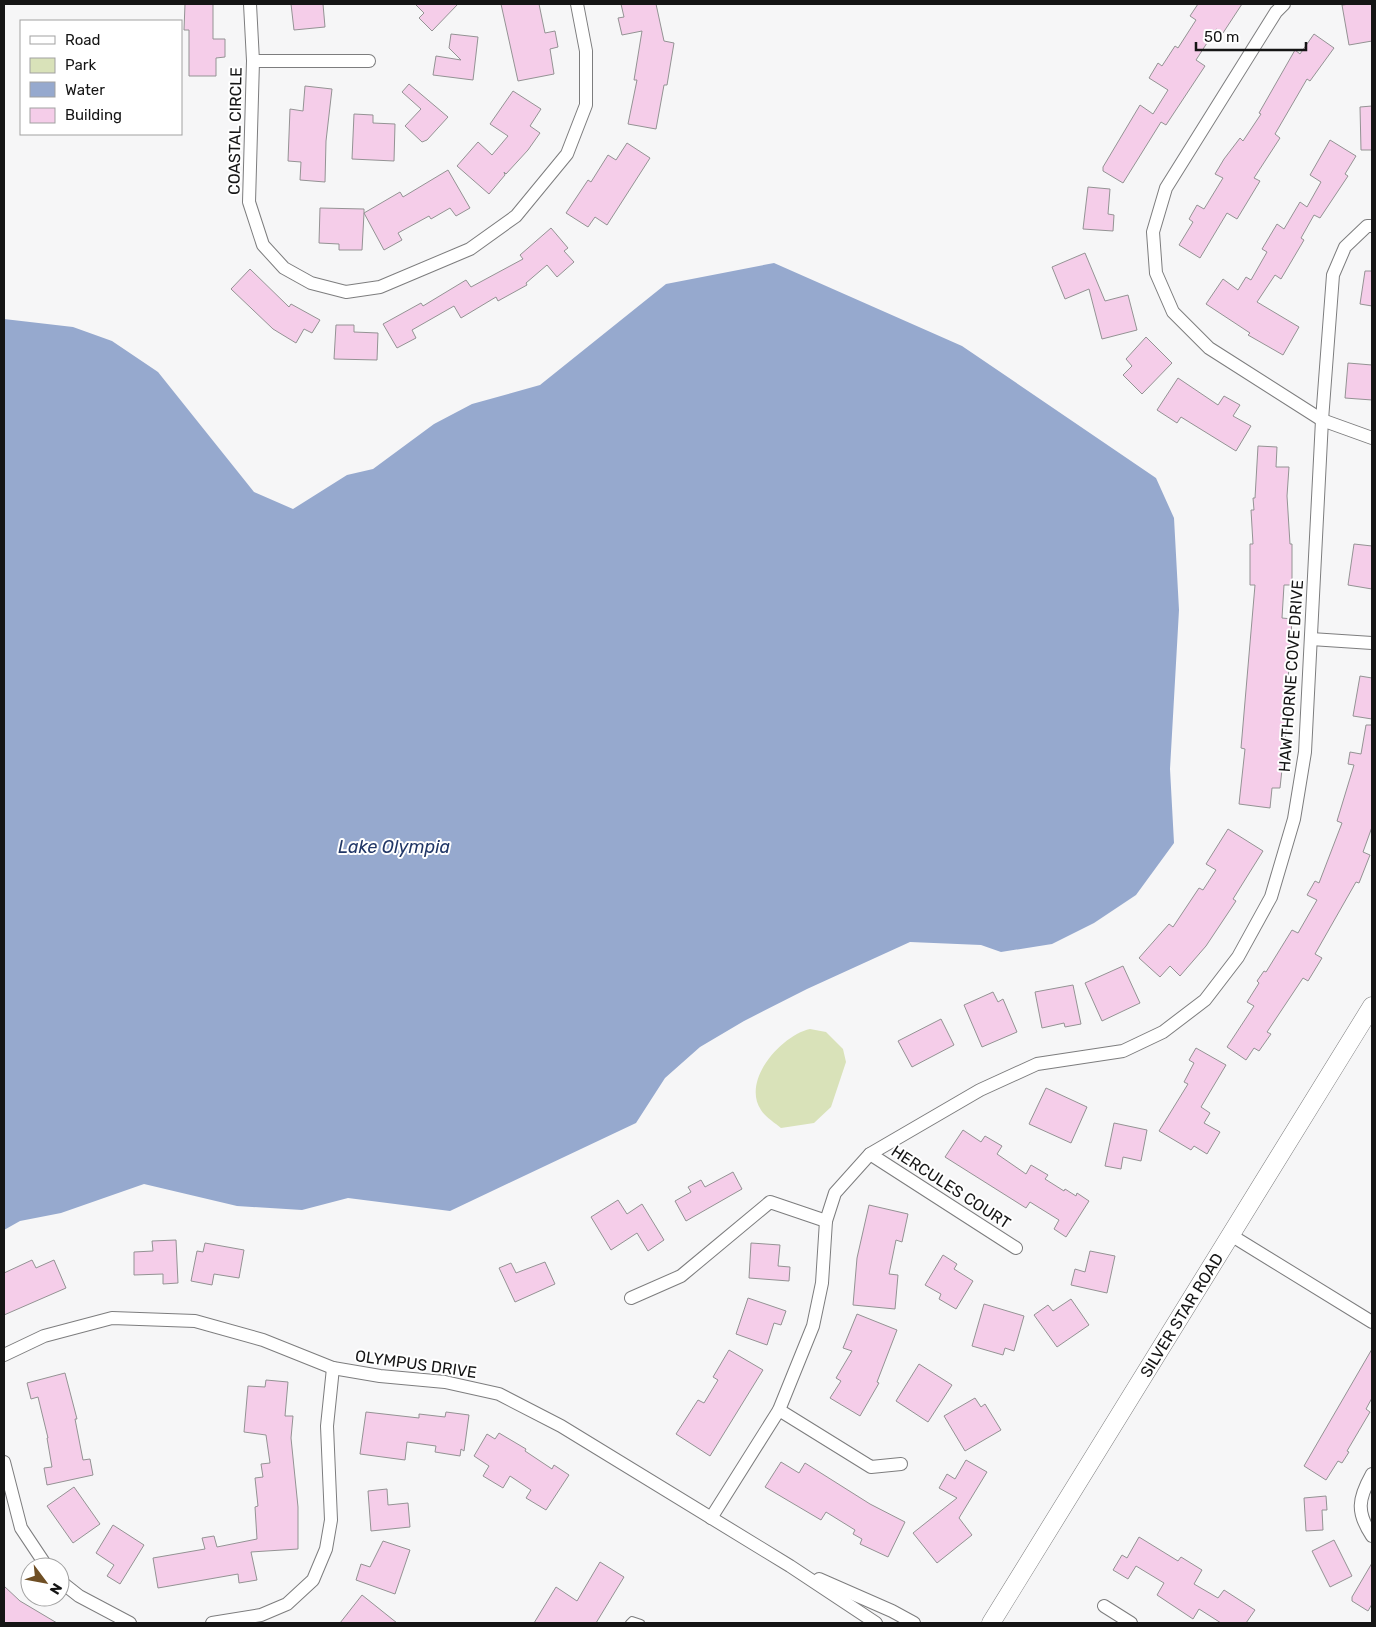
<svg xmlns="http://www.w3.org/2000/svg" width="1376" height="1627" font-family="Rubik,sans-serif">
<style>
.green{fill:#d9e2b9}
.water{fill:#96a9ce}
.building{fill:#f5cde9;stroke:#949394}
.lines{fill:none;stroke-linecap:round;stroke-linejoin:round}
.service-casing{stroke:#7d7d7e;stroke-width:8}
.minor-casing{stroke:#7d7d7e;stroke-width:14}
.secondary-casing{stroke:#7d7d7e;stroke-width:19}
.service{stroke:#fff;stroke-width:6}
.minor{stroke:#fff;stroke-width:12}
.secondary{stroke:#fff;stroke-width:18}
.labels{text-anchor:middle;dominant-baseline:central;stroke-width:4;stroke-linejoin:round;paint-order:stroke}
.street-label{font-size:16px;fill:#151515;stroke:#fff}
.water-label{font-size:18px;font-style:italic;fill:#213767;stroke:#fff}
</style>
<rect width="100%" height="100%" fill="#f6f6f7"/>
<!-- green -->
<path class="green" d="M810,1029L826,1032L843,1049L846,1062L831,1107L814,1123L781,1128C775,1123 765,1117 761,1110C741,1080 782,1035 810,1029Z"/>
<!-- water -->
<polygon class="water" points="774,263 962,346 1156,478 1174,518 1179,610 1170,769 1174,843 1136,895 1094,923 1052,944 1001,952 981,945 910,942 807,989 744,1021 700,1047 665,1078 636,1123 450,1211 348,1198 302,1210 237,1206 144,1184 61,1213 20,1221 4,1230 4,319 73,327 112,341 158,372 254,492 293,509 347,475 373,469 434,424 472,404 540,385 666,284"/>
<!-- building -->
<g class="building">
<polygon points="185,4 213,4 213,39 225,39 225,57 216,58 216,76 189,76 189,30 184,30"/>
<polygon points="291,4 323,4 325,27 294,30"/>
<polygon points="415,4 458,4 432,31 419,18 424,13"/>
<polygon points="501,4 539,4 545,33 555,31 558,47 550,49 554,74 518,81"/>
<polygon points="621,4 656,4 664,41 674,43 667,85 664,85 656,129 628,124 637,80 634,80 642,31 622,35 618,18 624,17"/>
<polygon points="1198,4 1242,4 1223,33 1216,29 1196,60 1205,66 1166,125 1161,122 1123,183 1103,171 1103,167 1140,105 1153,114 1168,90 1149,78 1158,63 1162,66 1175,46 1178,48 1196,20 1190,16"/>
<polygon points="1350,4 1372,4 1372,41 1349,45 1342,5"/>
<polygon points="451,34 478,37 473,80 433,75 436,56 461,60 449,48"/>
<polygon points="1314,34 1334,48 1310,81 1307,79 1275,134 1280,138 1254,178 1260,181 1237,219 1227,213 1200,258 1179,245 1193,222 1189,219 1197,205 1204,209 1223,178 1215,174 1224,159 1240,138 1243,141 1261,114 1259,113 1295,50 1300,54"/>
<polygon points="409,84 448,117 427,140 422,142 405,126 421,109 402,92"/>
<polygon points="305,86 332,89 326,141 325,182 300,180 301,162 288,161 290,109 303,111"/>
<polygon points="513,91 541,109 530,126 540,133 528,150 506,174 504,172 505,175 489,194 457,166 478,142 492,155 508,136 490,124"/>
<polygon points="1372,106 1372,150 1361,150 1360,107"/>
<polygon points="354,114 373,115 373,123 395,124 394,161 352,159"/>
<polygon points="1330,140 1356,156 1345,174 1348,176 1320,218 1314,215 1301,238 1304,240 1281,279 1275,275 1257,302 1299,327 1283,355 1248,335 1250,333 1206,304 1223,279 1238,290 1246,277 1251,280 1267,252 1262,249 1277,224 1284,229 1300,202 1307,207 1321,182 1310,175"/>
<polygon points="627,143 650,158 607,225 595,217 588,227 566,213 588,180 591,182 608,155 616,160"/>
<polygon points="448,170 470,208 456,216 450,208 431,219 429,216 398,233 402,240 384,250 364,213 362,250 339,250 339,244 319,243 320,208 364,209 364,213 400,192 403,197"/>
<polygon points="1088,187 1110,189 1108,214 1114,215 1113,231 1083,229"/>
<polygon points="551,228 568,248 564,251 574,262 557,277 547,265 526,283 527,285 498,301 496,297 461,318 454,306 412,330 416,338 397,348 383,324 421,303 423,306 466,280 471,287 523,259 520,255"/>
<polygon points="1085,253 1105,301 1128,295 1137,330 1102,339 1089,289 1065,299 1052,267"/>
<polygon points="250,269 289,307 291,304 320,320 312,333 304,329 296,343 273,329 231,289"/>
<polygon points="1365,271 1372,271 1372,306 1360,304"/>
<polygon points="336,325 354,325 354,332 378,333 377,360 334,359"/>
<polygon points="1146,337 1172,363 1142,394 1123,375 1132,366 1126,359"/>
<polygon points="1348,363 1372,365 1372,400 1345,398"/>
<polygon points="1178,378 1218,405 1224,396 1240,405 1233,416 1251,426 1236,451 1181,417 1177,423 1157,410"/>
<polygon points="1258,446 1277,447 1276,467 1289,467 1287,496 1290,544 1292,544 1292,585 1284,585 1282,618 1292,619 1286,713 1288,713 1280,788 1272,788 1270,808 1239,804 1245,749 1241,748 1255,585 1250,585 1250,544 1253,544 1251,510 1254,510 1253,498 1255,498"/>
<polygon points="1354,544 1372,546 1372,589 1348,585"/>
<polygon points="1360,676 1372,678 1372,719 1353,716"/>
<polygon points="1366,725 1372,725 1372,827 1363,852 1370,855 1359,883 1356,882 1315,954 1322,958 1308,981 1303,978 1267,1032 1271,1034 1259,1051 1254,1048 1246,1060 1227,1047 1254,1006 1247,1002 1259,983 1257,981 1264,971 1266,972 1292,930 1298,933 1317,900 1307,895 1315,881 1319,883 1342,823 1337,821 1354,765 1348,764 1350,752 1361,754"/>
<polygon points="1228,829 1263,851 1233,899 1236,901 1206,946 1180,976 1170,966 1160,977 1139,958 1169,924 1173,927 1199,888 1203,890 1216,870 1206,864"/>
<polygon points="1123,966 1140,1003 1102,1021 1085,983"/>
<polygon points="1073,985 1081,1024 1065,1027 1064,1023 1042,1028 1035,992"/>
<polygon points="993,992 998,1002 1003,999 1017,1032 982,1047 964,1005"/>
<polygon points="941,1019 954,1045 912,1067 898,1041"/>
<polygon points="1196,1048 1226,1065 1201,1107 1210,1113 1204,1123 1220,1132 1207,1154 1194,1146 1191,1150 1159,1131 1188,1084 1184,1082 1194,1063 1189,1060"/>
<polygon points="1046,1088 1087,1107 1071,1143 1029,1124"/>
<polygon points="1114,1123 1147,1130 1141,1161 1123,1157 1121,1169 1105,1166"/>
<polygon points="963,1130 981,1142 985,1136 1002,1146 997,1154 1026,1174 1031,1165 1048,1175 1045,1179 1064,1191 1065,1189 1076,1196 1077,1193 1089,1201 1066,1237 1054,1229 1059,1220 1030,1202 1026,1208 945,1157"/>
<polygon points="733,1172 742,1189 686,1221 675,1201 691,1192 688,1187 701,1180 705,1187"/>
<polygon points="618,1200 627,1214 642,1204 664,1240 648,1251 637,1233 611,1250 591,1217"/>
<polygon points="869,1205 908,1214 902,1242 896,1240 889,1274 898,1275 895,1309 853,1305 857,1258"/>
<polygon points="176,1240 178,1283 163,1284 163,1274 134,1275 134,1252 153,1251 152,1241"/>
<polygon points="205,1243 244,1250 239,1278 214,1274 212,1285 191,1281 197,1251 203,1252"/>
<polygon points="751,1243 780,1245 778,1266 790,1267 789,1281 749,1278"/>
<polygon points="1090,1251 1115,1256 1107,1293 1071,1285 1075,1269 1085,1272"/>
<polygon points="943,1255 957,1264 954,1269 973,1281 956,1309 939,1299 941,1294 925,1285"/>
<polygon points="32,1260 36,1268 54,1260 66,1288 4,1315 4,1273"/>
<polygon points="545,1262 555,1284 515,1302 499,1268 511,1263 516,1273"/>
<polygon points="748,1298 786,1311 781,1325 774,1323 767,1345 736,1334"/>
<polygon points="1071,1299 1089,1325 1057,1347 1034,1315 1048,1305 1053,1311"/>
<polygon points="984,1304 1024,1316 1014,1351 1005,1348 1003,1355 972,1346"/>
<polygon points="857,1314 897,1330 877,1382 879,1383 860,1416 830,1398 841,1381 836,1378 852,1351 843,1348"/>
<polygon points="1372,1349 1372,1398 1366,1409 1370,1412 1347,1451 1349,1452 1342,1463 1338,1461 1326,1480 1304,1466"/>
<polygon points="729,1350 763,1370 710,1456 676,1434 698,1400 704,1403 718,1380 713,1377"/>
<polygon points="919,1364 952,1385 928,1422 896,1401"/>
<polygon points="65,1373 77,1419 75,1419 83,1460 90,1459 93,1475 47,1485 44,1468 52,1467 47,1438 48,1438 38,1397 31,1399 27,1383"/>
<polygon points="266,1380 288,1382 285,1416 293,1416 291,1438 298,1507 298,1549 251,1552 257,1580 239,1583 238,1574 158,1588 153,1558 205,1549 202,1538 214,1536 217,1547 257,1539 255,1507 258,1506 255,1478 263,1477 261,1464 270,1463 266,1435 244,1432 248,1386 265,1387"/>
<polygon points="975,1398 981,1407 985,1404 1001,1430 965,1451 944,1416"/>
<polygon points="366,1412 419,1418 419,1414 445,1417 446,1412 469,1415 464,1451 461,1449 460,1456 435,1452 436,1446 407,1442 405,1460 360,1454"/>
<polygon points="499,1433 526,1449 525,1451 552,1469 554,1465 569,1475 546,1510 526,1498 531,1490 510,1476 503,1488 483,1476 489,1466 474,1456 487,1434 495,1439"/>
<polygon points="966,1460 987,1472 959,1518 972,1535 937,1563 913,1533 957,1498 939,1488 947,1474 955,1479"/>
<polygon points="781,1462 799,1473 805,1463 870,1504 905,1522 888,1557 860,1544 862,1539 853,1534 855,1530 826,1512 821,1520 765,1487"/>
<polygon points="74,1487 100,1524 73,1543 47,1506"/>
<polygon points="387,1489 388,1505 408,1503 410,1527 371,1531 368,1491"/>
<polygon points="1326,1496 1327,1510 1322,1510 1323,1530 1306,1531 1304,1498"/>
<polygon points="113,1525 144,1545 120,1584 107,1576 114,1565 96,1553"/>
<polygon points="1139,1537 1178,1561 1181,1557 1202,1570 1194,1584 1218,1598 1224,1590 1255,1610 1246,1623 1221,1623 1199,1609 1193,1619 1157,1595 1164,1583 1136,1566 1128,1579 1113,1570 1122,1555 1127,1558"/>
<polygon points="1334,1540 1352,1576 1330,1587 1312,1551"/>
<polygon points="383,1541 410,1550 395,1594 356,1580 361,1564 370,1567"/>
<polygon points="600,1562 624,1577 596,1623 534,1623 556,1587 577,1601"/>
<polygon points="1372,1563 1372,1604 1368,1611 1352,1601 1352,1597"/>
<polygon points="4,1586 20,1601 57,1623 4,1623"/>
<polygon points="362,1595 397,1623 340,1623"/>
</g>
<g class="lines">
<defs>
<polyline id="service" points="629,1623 632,1620 641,1623"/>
<g id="minor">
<polyline points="250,4 253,61 249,202 263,245 284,268 311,283 346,292 380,287 470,249 516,216 567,154 586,105 586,51 577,4"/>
<polyline points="1284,4 1276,12 1166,188 1153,232 1156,273 1173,312 1209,348 1322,420 1372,438"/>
<polyline points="253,61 369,61"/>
<polyline points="1311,639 1372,643"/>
<polyline points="870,1154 1016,1248"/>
<polyline points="1229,1234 1372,1322"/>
<polyline points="631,1298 681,1276 770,1202 826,1221"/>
<polyline points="4,1355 44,1336 112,1318 195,1321 263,1340 333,1368 380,1376 445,1382 499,1394 561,1426 790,1566 876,1623"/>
<polyline points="779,1410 871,1467 901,1464"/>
<polyline points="4,1462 21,1528 47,1567"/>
<path d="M1372,1474C1358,1499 1356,1512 1372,1536"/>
<polyline points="711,1518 779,1410 813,1326 822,1283 826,1221 835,1193 870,1154 980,1090 1037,1064 1123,1051 1163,1032 1205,1000 1238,957 1271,897 1294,819 1305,752 1322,420 1333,275 1345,247 1367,226 1372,226"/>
<polyline points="819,1579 892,1611 914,1623"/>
<polyline points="60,1581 79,1596 130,1623"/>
<polyline points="1104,1606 1131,1623"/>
<polyline points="212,1623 261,1615 287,1604 313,1580 326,1549 331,1520 327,1426 333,1368"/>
</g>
<g id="secondary">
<path id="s1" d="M991,1623L1372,1006"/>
</g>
</defs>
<!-- service casing -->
<use href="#service" class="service-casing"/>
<!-- minor casing -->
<use href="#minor" class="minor-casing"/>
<!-- secondary casing -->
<use href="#secondary" class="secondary-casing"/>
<!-- service -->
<use href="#service" class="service"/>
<!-- minor -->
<use href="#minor" class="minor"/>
<!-- secondary -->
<use href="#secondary" class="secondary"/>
</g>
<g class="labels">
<!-- street labels -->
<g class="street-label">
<text transform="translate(235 131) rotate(-89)">COASTAL CIRCLE</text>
<text transform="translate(1291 676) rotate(-86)">HAWTHORNE COVE DRIVE</text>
<text transform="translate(951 1187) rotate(33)">HERCULES COURT</text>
<text stroke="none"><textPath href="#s1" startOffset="362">SILVER STAR ROAD</textPath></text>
<text transform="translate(416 1364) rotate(8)">OLYMPUS DRIVE</text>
</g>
<!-- water labels -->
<g class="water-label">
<text x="394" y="847">Lake Olympia</text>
</g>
</g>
<!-- border -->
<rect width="1376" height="1627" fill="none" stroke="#151515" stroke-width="10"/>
<!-- legend -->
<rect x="20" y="20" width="162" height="115" fill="#ffffff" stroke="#a1a1a1"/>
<rect x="30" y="36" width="25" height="8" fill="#ffffff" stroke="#a1a1a1"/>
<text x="65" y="45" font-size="15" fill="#151515">Road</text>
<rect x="30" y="58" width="25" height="15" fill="#d9e2b9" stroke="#a1a1a1"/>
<text x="65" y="70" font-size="15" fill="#151515">Park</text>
<rect x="30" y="82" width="25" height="15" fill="#96a9ce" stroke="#a1a1a1"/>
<text x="65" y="95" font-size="15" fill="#151515">Water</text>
<rect x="30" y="108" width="25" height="15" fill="#f5cde9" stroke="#a1a1a1"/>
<text x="65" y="120" font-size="15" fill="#151515">Building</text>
<!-- north arrow -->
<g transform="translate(45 1582) rotate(122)"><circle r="24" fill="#ffffff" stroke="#a1a1a1"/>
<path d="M0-4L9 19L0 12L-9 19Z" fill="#6f4f25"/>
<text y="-8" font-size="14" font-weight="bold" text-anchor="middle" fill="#151515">N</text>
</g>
<!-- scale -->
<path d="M1196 42v8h110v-8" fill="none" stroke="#151515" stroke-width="2.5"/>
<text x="1204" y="42" font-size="15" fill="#151515" stroke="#ffffff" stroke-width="4" paint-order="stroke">50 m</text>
</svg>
